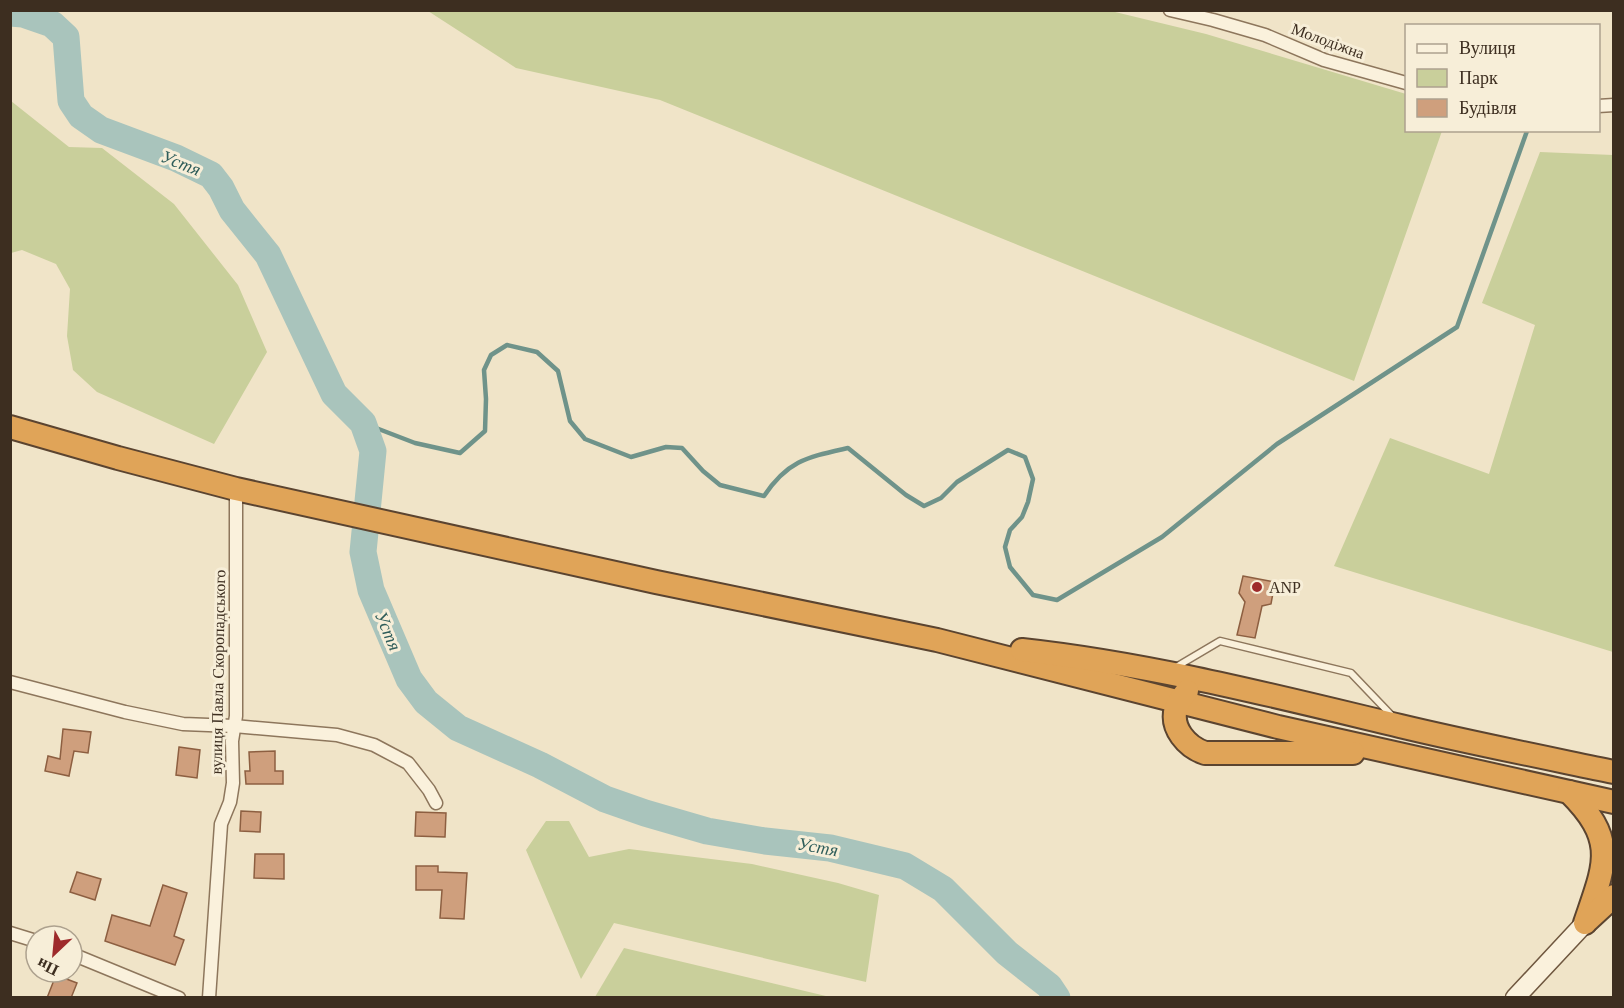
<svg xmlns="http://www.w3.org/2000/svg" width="1624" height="1008" font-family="'Times New Roman',serif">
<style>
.green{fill:#c9cf9b}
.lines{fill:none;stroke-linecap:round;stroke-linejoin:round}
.stream{stroke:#6f938a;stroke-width:4.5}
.river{stroke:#a9c4bc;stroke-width:27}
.building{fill:#cf9f7d;stroke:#8d5f41;stroke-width:1.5}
.lane-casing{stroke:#8d765c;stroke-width:9}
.street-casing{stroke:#8d765c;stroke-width:15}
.secondary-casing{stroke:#6f573f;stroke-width:21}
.highway-casing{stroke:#5b4430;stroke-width:26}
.lane{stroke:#faf1dc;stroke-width:6}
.street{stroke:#faf1dc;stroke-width:12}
.secondary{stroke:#faf1dc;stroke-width:18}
.highway{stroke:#e0a458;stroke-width:22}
.poi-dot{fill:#9e2a2b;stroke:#f7eed8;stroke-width:2}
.labels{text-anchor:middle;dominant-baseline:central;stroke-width:6;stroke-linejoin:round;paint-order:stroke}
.street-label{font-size:16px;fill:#3d2e20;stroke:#f7eed8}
.poi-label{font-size:16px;fill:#3d2e20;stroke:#f7eed8;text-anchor:start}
.water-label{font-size:18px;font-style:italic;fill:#2f5d5a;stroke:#f7eed8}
</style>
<rect width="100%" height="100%" fill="#f0e4c8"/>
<!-- green -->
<g class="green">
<polygon points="428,11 1111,11 1206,34 1406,94 1406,130 1442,131 1354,381 660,100 516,68"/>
<polygon points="11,101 69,147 102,148 174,204 238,285 267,352 214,444 97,392 73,370 67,336 70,289 56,264 22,250 11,253"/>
<polygon points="1540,152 1613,155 1613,652 1334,566 1390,438 1489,474 1535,325 1482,303"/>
<polygon points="546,821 569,821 589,857 629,849 752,864 838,883 879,895 866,982 614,923 581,979 526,850"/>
<polygon points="624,948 830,997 595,997"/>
</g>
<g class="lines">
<!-- stream -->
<path class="stream" d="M363,423L415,443L460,453L485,431L486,399L484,370L491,355L507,345L537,352L558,371L570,421L585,439L631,457L666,447L682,448L703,471L720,485L764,496C788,460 808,457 848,448L906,495L924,506L941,498L957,482L1008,450L1025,457L1033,479L1028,502L1022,517L1010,530L1005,547L1010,567L1033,595L1057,600L1162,537L1277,444L1457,327L1527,131"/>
<!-- river -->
<polyline class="river" points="10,13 23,14 52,24 66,37 71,101 81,116 101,130 176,158 211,175 221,188 232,210 268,255 334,394 363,423 373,451 363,552 371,590 409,679 426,702 458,728 540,765 605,799 645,813 707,831 765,841 830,848 905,866 943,889 1007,953 1049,986 1057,998"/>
</g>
<!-- building -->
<g class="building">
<polygon points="1243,576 1275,582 1271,604 1262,606 1255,638 1237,635 1245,602 1239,593"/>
<polygon points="63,729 91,732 88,753 74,751 69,776 45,771 48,756 60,759"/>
<polygon points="179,747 200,750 197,778 176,775"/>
<polygon points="275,751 275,771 283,771 283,784 246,784 245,771 250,771 249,752"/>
<polygon points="241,811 261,812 260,832 240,831"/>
<polygon points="416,812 446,813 445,837 415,836"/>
<polygon points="255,854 284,854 284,879 254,878"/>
<polygon points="416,866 438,866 438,872 467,873 464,919 440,918 442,890 416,890"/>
<polygon points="77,872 101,879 95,900 70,892"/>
<polygon points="163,885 187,893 174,936 184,940 175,965 105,941 112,915 150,926"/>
<polygon points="56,975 77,983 71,998 47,998"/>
</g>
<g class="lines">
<defs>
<polyline id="lane" points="1176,667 1220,641 1351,673 1394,718"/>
<g id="street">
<polyline points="1170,10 1213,20 1265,35 1324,60 1406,83"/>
<polyline points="1598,106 1614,105"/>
<polyline points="10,682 125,712 183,724 234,726 337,735 374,745 408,763 429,790 436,803"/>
<polyline points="10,933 36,941"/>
<polyline points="72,954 179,998"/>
<polyline points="209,998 221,824 230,802 233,783 232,741 236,716 236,489"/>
</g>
<polyline id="secondary" points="1515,998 1585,923"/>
<g id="highway">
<polyline points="10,427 118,458 236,489 656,582 937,640 1278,727 1614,802"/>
<path d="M1022,650C1150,664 1275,696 1400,726C1471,743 1542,757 1614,772"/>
<path d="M1187,691C1183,696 1178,702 1176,708C1170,728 1187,747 1205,753H1353"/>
<path d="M1569,792C1618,841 1605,864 1585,923"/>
<polyline points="1588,920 1614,896"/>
</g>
</defs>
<!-- lane casing -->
<use href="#lane" class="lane-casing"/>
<!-- street casing -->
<use href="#street" class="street-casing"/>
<!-- secondary casing -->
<use href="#secondary" class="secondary-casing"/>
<!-- highway casing -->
<use href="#highway" class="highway-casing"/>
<!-- lane -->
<use href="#lane" class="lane"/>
<!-- street -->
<use href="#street" class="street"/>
<!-- secondary -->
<use href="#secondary" class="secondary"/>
<!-- highway -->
<use href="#highway" class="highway"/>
</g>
<!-- markers -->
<circle class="poi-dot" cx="1257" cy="587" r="6"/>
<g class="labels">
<!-- street labels -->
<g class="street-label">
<text transform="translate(1328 41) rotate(20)">Молодіжна</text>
<text transform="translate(218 672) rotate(-89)">вулиця Павла Скоропадського</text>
</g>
<!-- poi labels -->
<g class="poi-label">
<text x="1269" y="587">ANP</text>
</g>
<!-- water labels -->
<g class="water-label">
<text transform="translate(181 163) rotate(22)">Устя</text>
<text transform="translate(388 631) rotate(67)">Устя</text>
<text transform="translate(818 847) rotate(10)">Устя</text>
</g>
</g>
<!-- border -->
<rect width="1624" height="1008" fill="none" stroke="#3d2e20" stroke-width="24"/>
<!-- legend -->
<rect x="1405" y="24" width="195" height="108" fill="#f7eed8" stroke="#ada18e" stroke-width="1.5"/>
<rect x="1417" y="44" width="30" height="9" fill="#faf1dc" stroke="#ada18e" stroke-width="1.5"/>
<text x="1459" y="54" font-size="18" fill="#3d2e20">Вулиця</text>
<rect x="1417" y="69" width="30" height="18" fill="#c9cf9b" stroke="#ada18e" stroke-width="1.5"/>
<text x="1459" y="84" font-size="18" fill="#3d2e20">Парк</text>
<rect x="1417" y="99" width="30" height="18" fill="#cf9f7d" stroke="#ada18e" stroke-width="1.5"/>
<text x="1459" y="114" font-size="18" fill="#3d2e20">Будівля</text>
<!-- north arrow -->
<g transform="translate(54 954) rotate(206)"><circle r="28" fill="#f7eed8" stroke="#ada18e" stroke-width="1.5"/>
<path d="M0-4.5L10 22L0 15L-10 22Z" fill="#9e2a2b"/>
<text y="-9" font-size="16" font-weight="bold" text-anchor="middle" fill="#3d2e20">Пн</text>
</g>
</svg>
